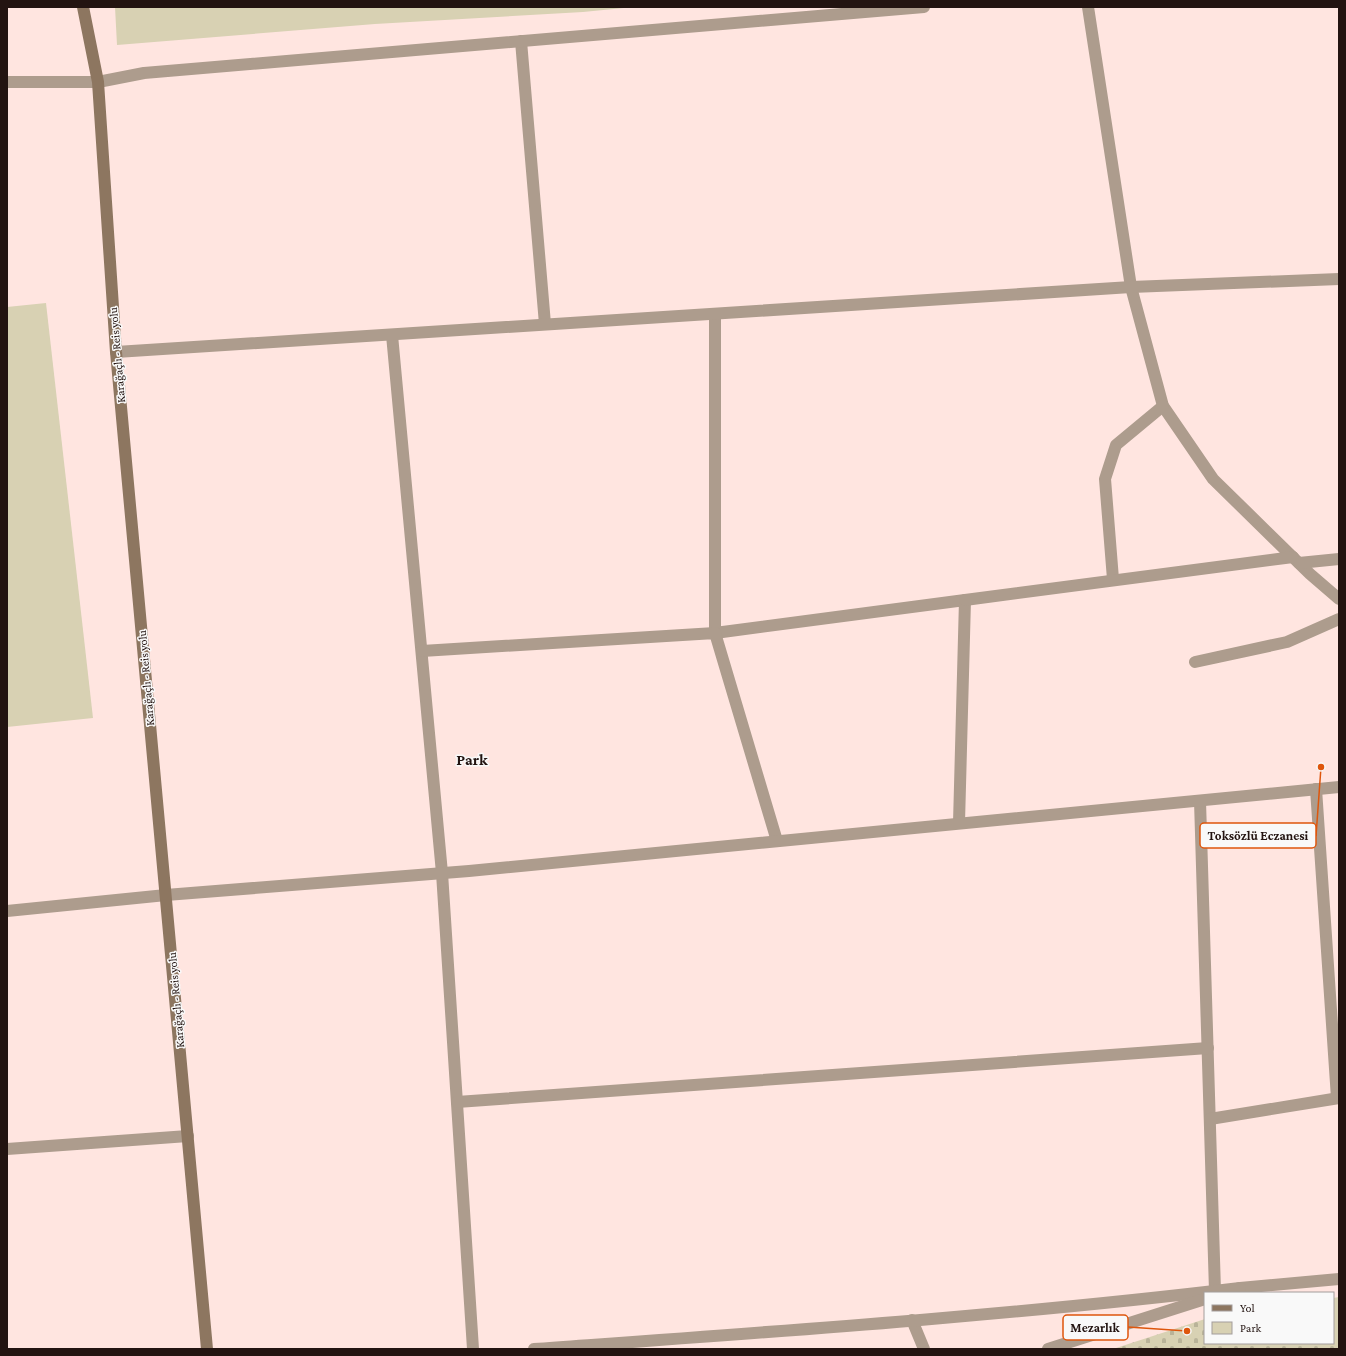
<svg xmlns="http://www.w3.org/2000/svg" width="1346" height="1356" font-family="'Crimson Pro',serif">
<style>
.green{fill:#d8d1b3}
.cemetery{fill:url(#cemetery-stones)}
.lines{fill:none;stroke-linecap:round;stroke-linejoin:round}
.street{stroke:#ad9c8d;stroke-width:12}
.secondary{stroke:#8d7660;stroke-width:12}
.labels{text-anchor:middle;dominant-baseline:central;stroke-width:3;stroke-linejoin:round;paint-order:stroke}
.street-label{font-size:12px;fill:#231411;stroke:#f9f9f9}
.district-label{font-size:16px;font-weight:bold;fill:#231411;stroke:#f9f9f9}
.leader{fill:none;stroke:#de560c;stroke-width:1.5}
.callout-dot{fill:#de560c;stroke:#f9f9f9;stroke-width:1.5}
.callout{fill:#f9f9f9;stroke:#de560c;stroke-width:1.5}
.callout-label{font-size:13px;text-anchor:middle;font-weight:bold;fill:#231411}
</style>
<defs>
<pattern id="cemetery-stones" width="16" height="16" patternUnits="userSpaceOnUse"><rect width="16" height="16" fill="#d8d1b3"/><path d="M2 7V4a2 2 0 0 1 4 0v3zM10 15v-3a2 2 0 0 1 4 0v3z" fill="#b9b399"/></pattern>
</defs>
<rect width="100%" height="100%" fill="#ffe5e0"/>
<!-- green -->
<g class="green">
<polygon points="115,7 634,7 583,12 375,24 117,45"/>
<polygon points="46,303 93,718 7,727 7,307"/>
</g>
<!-- cemetery -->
<polygon class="cemetery" points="1339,1297 1339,1349 1113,1349 1205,1319 1205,1343 1333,1343 1333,1298"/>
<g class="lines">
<!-- street -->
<g class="street">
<polyline points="1088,7 1131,287 1163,406 1213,479 1310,574 1339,599"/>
<polyline points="521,41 545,324"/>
<polyline points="7,82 98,82 144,73 924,7"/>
<polyline points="715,314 715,633 965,600 959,823"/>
<polyline points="392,335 442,873 473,1349"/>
<polyline points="116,352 1131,287 1339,279"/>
<polyline points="1299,563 1339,559"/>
<polyline points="1113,579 1105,479 1116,445 1163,406"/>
<polyline points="965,600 1293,557"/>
<polyline points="422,651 715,633 777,841"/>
<polyline points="1195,662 1287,642 1339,619"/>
<polyline points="1316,789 1337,1098"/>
<polyline points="1200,801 1215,1291"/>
<polyline points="7,911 166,895 469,871 1339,787"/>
<polyline points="457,1102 1208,1048"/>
<polyline points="1210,1119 1339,1098"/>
<polyline points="7,1149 188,1136"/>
<polyline points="1234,1290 1240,1288 1339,1279"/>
<polyline points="912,1320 924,1349"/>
<path d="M534,1349C770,1332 1006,1316 1240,1288"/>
<polyline points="1048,1349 1205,1299"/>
</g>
<!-- secondary -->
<polyline class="secondary" points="83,7 98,82 116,352 207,1349"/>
</g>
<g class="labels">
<!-- street labels -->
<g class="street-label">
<text transform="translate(117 355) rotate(-95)">Karağaçlı - Reis yolu</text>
<text transform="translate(146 678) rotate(-95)">Karağaçlı - Reis yolu</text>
<text transform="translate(176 1000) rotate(-95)">Karağaçlı - Reis yolu</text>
</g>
<!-- district labels -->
<g class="district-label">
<text x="472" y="759">Park</text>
</g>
</g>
<!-- callouts -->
<path class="leader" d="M1321 767L1316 836M1187 1331L1128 1327"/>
<g class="callout-dot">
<circle cx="1321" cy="767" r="4"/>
<circle cx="1187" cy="1331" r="4"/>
</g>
<g class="callout">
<rect x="1200" y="823" width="116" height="25" rx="4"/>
<rect x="1063" y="1315" width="65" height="25" rx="4"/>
</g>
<g class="callout-label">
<text x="1258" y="840">Toksözlü Eczanesi</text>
<text x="1095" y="1332">Mezarlık</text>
</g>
<!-- border -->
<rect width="1346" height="1356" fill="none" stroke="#231411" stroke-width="16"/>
<!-- legend -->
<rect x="1204" y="1292" width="130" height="52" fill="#f9f9f9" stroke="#a39d9c"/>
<rect x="1212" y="1305" width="20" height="6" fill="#8d7660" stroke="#a39d9c"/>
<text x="1240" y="1312" font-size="12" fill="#231411">Yol</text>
<rect x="1212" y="1322" width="20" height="12" fill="#d8d1b3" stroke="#a39d9c"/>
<text x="1240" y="1332" font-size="12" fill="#231411">Park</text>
</svg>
